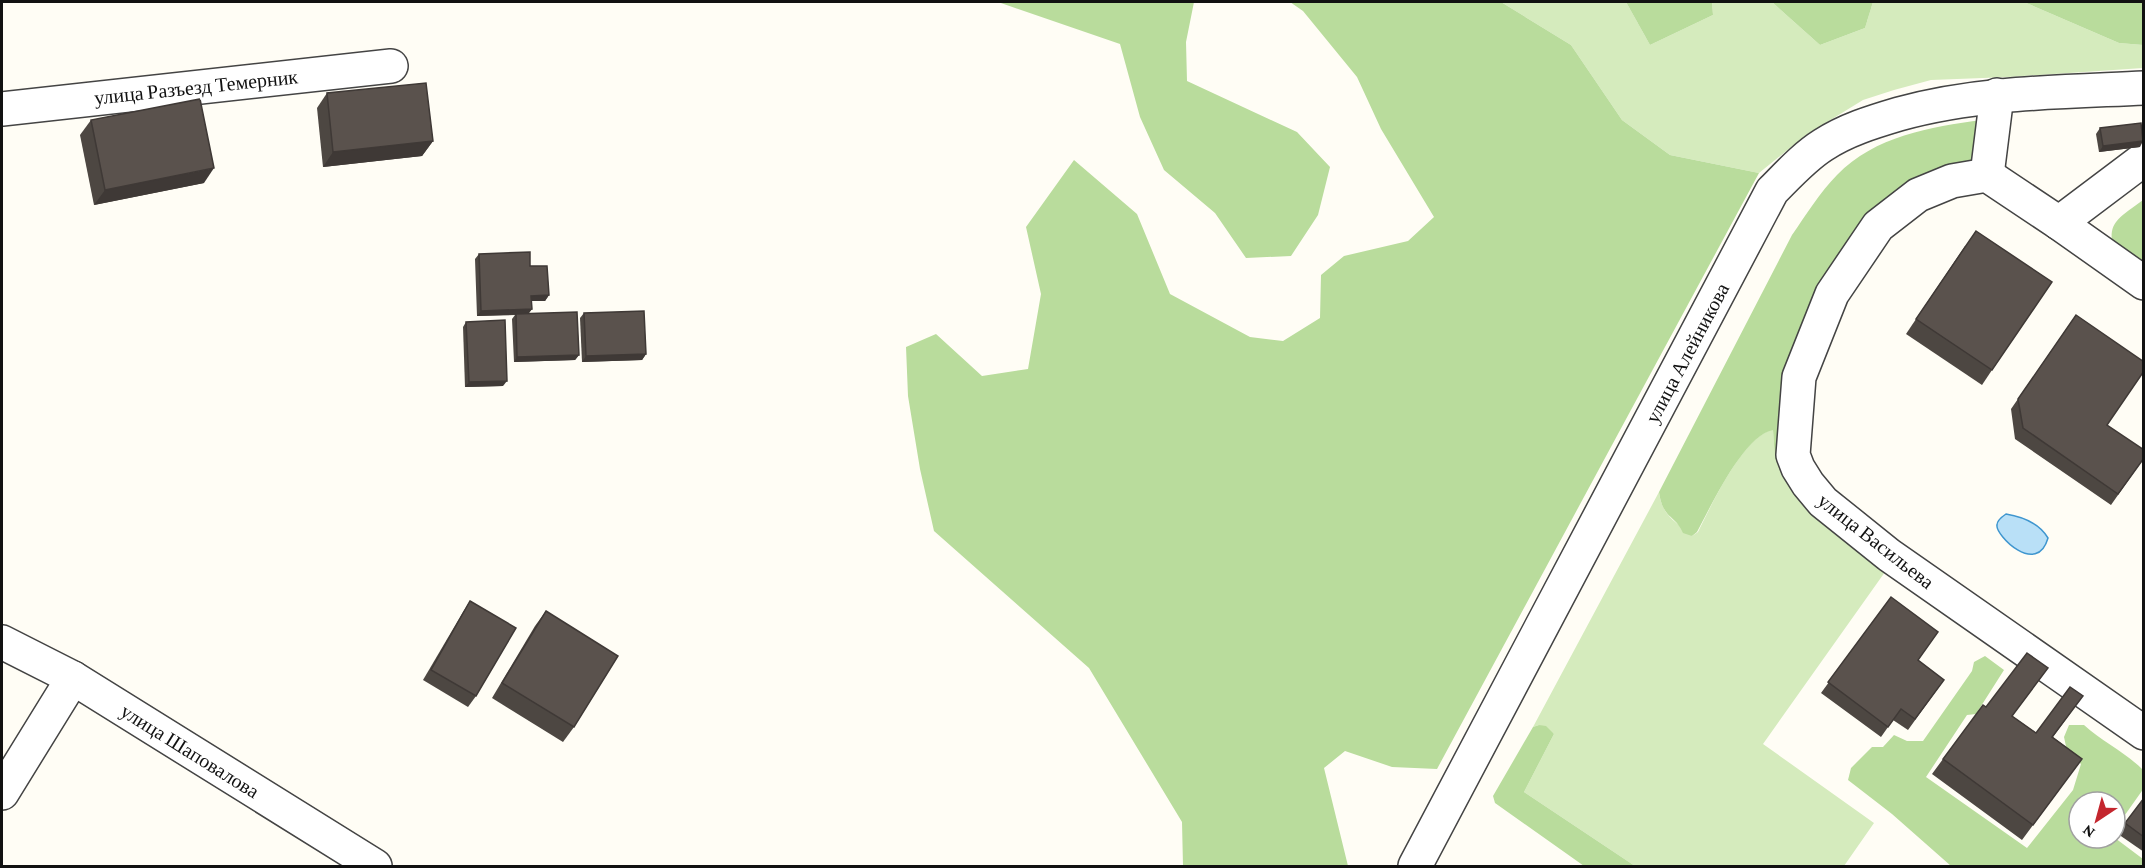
<svg xmlns="http://www.w3.org/2000/svg" width="2145" height="868" font-family="'Crimson Pro',serif">
<style>
.green{fill:#d5ebbd}
.forest{fill:#b9dc9c}
.water{fill:#b9e0f7;stroke:#3f96cf;stroke-width:1.5}
.lines{fill:none;stroke-linecap:round;stroke-linejoin:round}
.minor-casing{stroke:#444;stroke-width:36}
.minor{stroke:#fff;stroke-width:33}
.wall{fill:#4d4742}
.shaded-wall{fill:#3f3936}
.building{fill:#5a524d;stroke:#3f3936;stroke-width:1.5}
.labels{text-anchor:middle;dominant-baseline:central;stroke-width:6;stroke-linejoin:round;paint-order:stroke}
.street-label{font-size:20px;fill:#111;stroke:#fff}
</style>
<rect width="100%" height="100%" fill="#fffdf5"/>
<!-- green -->
<g class="green">
<polygon points="1501,2 1626,2 1650,45 1713,15 1712,2 1772,2 1820,45 1865,28 1873,2 2024,2 2119,43 2143,45 2143,68 2009,77 1931,80 1894,90 1863,100 1806,135 1759,173 1670,155 1622,120 1571,45"/>
<path d="M1773,429L1775,459L2143,740V751L1885,572L1763,744L1874,823L1844,866H1635L1524,792L1554,734L1539,725L1533,727L1659,492C1662,517 1676,521 1692,536L1698,532C1712,504 1742,438 1773,429Z"/>
</g>
<!-- forest -->
<g class="forest">
<polygon points="998,2 1194,2 1186,42 1187,81 1297,132 1330,167 1318,215 1291,256 1246,258 1215,213 1164,170 1140,117 1120,44"/>
<polygon points="1290,2 1501,2 1571,45 1622,120 1670,155 1759,173 1437,769 1392,767 1345,751 1324,768 1348,866 1183,866 1182,822 1089,668 934,531 920,469 908,396 906,347 936,334 982,376 1028,369 1041,294 1026,227 1074,160 1137,214 1170,294 1250,337 1283,341 1320,318 1321,275 1344,256 1408,241 1434,217 1381,129 1357,77 1303,11"/>
<polygon points="1626,2 1712,2 1713,15 1650,45"/>
<polygon points="1772,2 1873,2 1865,28 1820,45"/>
<polygon points="2024,2 2143,2 2143,45 2119,43"/>
<path d="M1982,120V164L1873,220L1778,462L1775,459L1773,430C1744,435 1711,506 1697,532L1692,536L1683,533C1675,514 1663,520 1659,492L1792,235C1806,215 1820,192 1837,175C1875,136 1930,127 1982,120Z"/>
<path d="M2143,200V283L2115,262C2107,222 2112,223 2143,200Z"/>
<path d="M1985,656L2004,670L1976,714L1967,715L1926,777L2027,848L2073,790L2081,764L2067,751L2064,737L2069,725H2084C2103,742 2125,752 2143,770L2144,788L2115,829V802H2079V838H2115L2143,859V866H1951L1892,814L1848,780L1851,768L1872,747H1883L1894,735L1907,741H1923L1972,671L1974,662Z"/>
<polygon points="1539,725 1546,726 1554,734 1524,792 1635,866 1584,866 1495,803 1493,796 1533,727"/>
</g>
<!-- water -->
<path class="water" d="M2006,514C2024,517 2039,523 2048,538C2037,577 1995,535 1997,525C1997,520 2003,516 2006,514Z"/>
<g class="lines">
<defs>
<g id="minor">
<polyline points="2,109 391,66"/>
<polyline points="2144,159 2059,223 2144,283"/>
<polyline points="1987,175 1997,95"/>
<polyline points="2059,223 1987,175 1952,181 1918,195 1878,226 1832,294 1799,377 1793,455 1798,468 1808,484 1823,502 1889,555 2144,733"/>
<polyline points="2,642 73,678 375,866"/>
<polyline points="2,793 73,678"/>
<path d="M1415,866L1772,191C1788,175 1804,157 1823,145C1846,130 1872,122 1899,114C1979,92 2061,92 2144,88"/>
</g>
</defs>
<!-- minor casing -->
<use href="#minor" class="minor-casing"/>
<!-- minor -->
<use href="#minor" class="minor"/>
</g>
<!-- wall -->
<g class="wall">
<polygon points="327,93 433,141 422,156 323,167 317,108"/>
<polygon points="91,120 204,183 94,205 80,135"/>
<polygon points="2100,128 2140,147 2099,152 2096,134"/>
<polygon points="1965,246 1992,370 1982,385 1906,334"/>
<polygon points="479,254 530,266 549,295 545,301 531,301 532,309 529,313 579,355 575,360 514,362 512,319 515,315 477,316 475,259"/>
<polygon points="584,313 646,354 642,360 582,362 580,318"/>
<polygon points="2076,315 2107,425 2144,458 2111,505 2015,439 2011,409"/>
<polygon points="466,322 503,386 465,387 463,327"/>
<polygon points="1891,597 1918,660 1944,680 1908,730 1893,720 1881,737 1821,693"/>
<polygon points="470,601 476,696 468,707 423,680 463,612"/>
<polygon points="546,611 574,727 563,742 492,698 535,626"/>
<polygon points="2048,668 2012,716 2036,733 2072,711 2053,737 2082,759 2022,840 1932,774 1943,759 1986,707"/>
<polygon points="2144,798 2144,852 2118,834"/>
</g>
<!-- shaded-wall -->
<g class="shaded-wall">
<polygon points="433,141 422,156 323,167 333,152"/>
<polygon points="2143,141 2140,147 2099,152 2103,146"/>
<polygon points="214,168 204,183 94,205 105,190"/>
<polygon points="549,295 545,301 527,301 531,296"/>
<polygon points="532,309 528,314 477,316 481,311"/>
<polygon points="646,354 642,360 582,362 586,356"/>
<polygon points="579,355 575,360 514,362 517,357"/>
<polygon points="507,381 503,386 465,387 469,382"/>
</g>
<!-- building -->
<g class="building">
<polygon points="426,83 433,141 333,152 327,93"/>
<polygon points="200,99 214,168 105,190 91,120"/>
<polygon points="2141,123 2143,141 2103,146 2100,128"/>
<polygon points="1976,231 2052,282 1992,370 1916,319"/>
<polygon points="530,252 530,266 547,266 549,295 531,296 532,309 481,311 479,254"/>
<polygon points="644,311 646,354 586,356 584,313"/>
<polygon points="577,312 579,355 517,357 516,314"/>
<polygon points="2076,315 2144,362 2144,371 2107,425 2144,450 2144,458 2118,494 2023,428 2018,399"/>
<polygon points="505,320 507,381 469,382 466,322"/>
<polygon points="1891,597 1938,632 1918,660 1944,680 1915,719 1901,709 1888,727 1828,682"/>
<polygon points="470,601 516,628 476,696 431,670"/>
<polygon points="546,611 618,656 574,727 502,683"/>
<polygon points="2027,653 2048,668 2012,716 2036,733 2070,687 2083,696 2052,737 2082,759 2033,825 1943,759 1983,705 1986,707"/>
<polygon points="2144,798 2144,837 2125,823"/>
</g>
<g class="labels">
<!-- street labels -->
<g class="street-label">
<text transform="translate(196 87) rotate(-6)">улица Разъезд Темерник</text>
<text transform="translate(1687 353) rotate(-62)">улица Алейникова</text>
<text transform="translate(1876 541) rotate(38)">улица Васильева</text>
<text transform="translate(190 751) rotate(32)">улица Шаповалова</text>
</g>
</g>
<!-- border -->
<rect width="2145" height="868" fill="none" stroke="#111111" stroke-width="6"/>
<!-- north arrow -->
<g transform="translate(2097 820) rotate(216)"><circle r="28" fill="#ffffff" stroke="#a0a0a0" stroke-width="1.5"/>
<path d="M0-4.5L10 22L0 15L-10 22Z" fill="#c4262e"/>
<text y="-9" font-size="16" font-weight="bold" text-anchor="middle" fill="#111111">N</text>
</g>
</svg>
